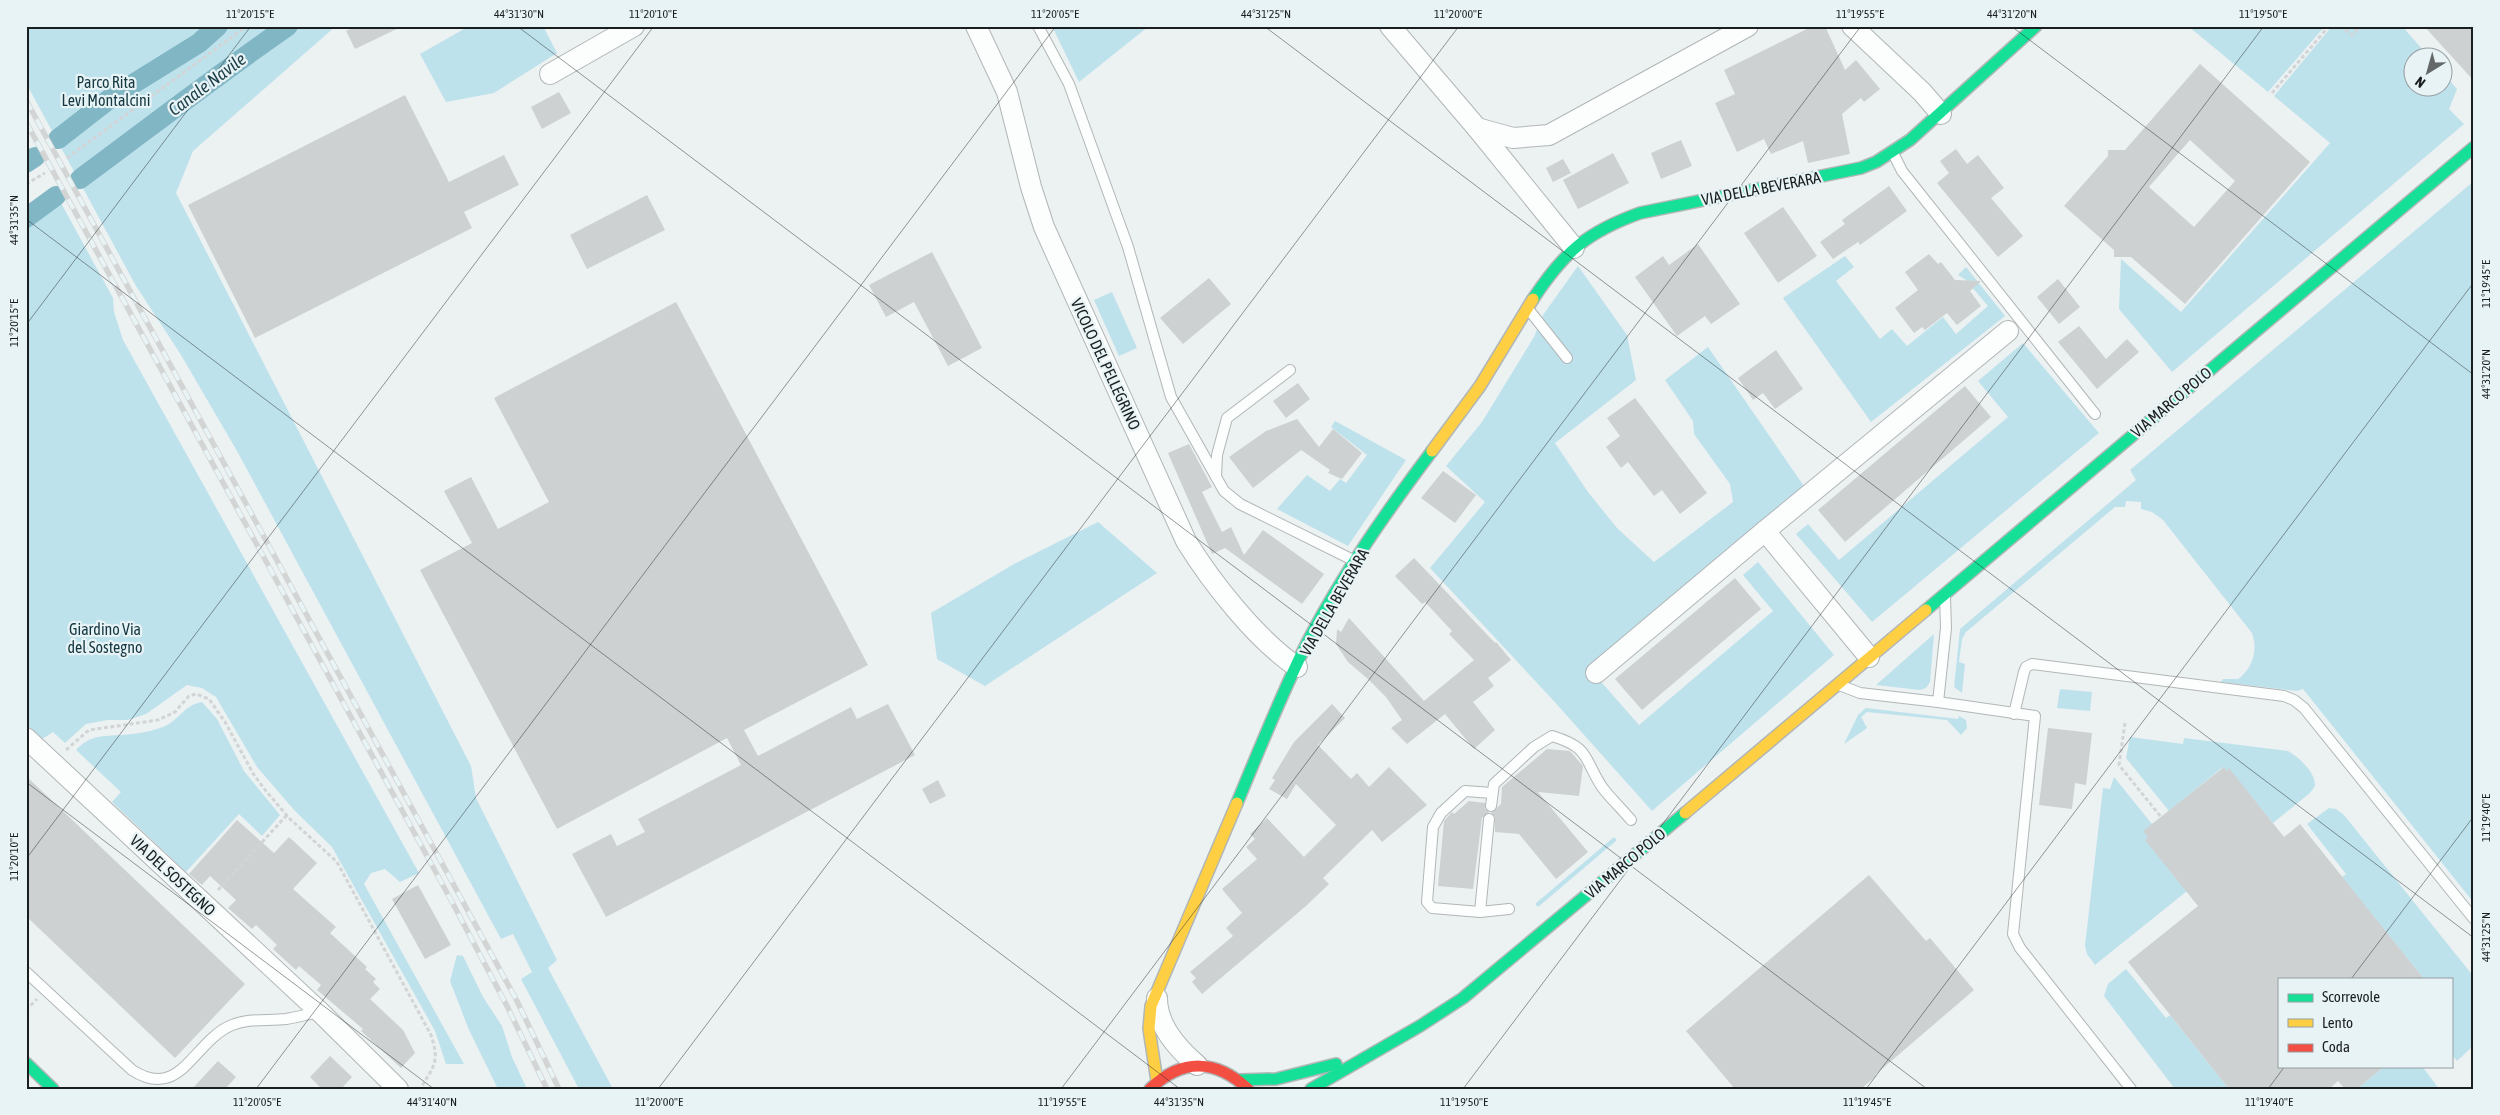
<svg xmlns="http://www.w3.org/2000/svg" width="2500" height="1115" font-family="'Asap Condensed',sans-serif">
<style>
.green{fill:#bee2ec}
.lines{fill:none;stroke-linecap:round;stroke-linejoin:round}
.canal{stroke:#81b6c5;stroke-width:20}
.building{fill:#cdd1d2;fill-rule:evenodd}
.lane-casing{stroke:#b1b6b7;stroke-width:12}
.street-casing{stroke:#b1b6b7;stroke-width:22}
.fast-casing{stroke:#b1b6b7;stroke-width:14}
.slow-casing{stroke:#b1b6b7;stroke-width:14}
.jam-casing{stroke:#b1b6b7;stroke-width:14}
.path{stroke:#d2d4d5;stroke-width:3;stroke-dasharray:4 2.5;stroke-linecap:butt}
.lane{stroke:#fcfdfd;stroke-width:10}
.street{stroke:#fcfdfd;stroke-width:20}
.fast{stroke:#16e098;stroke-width:11}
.slow{stroke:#ffcf43;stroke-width:11}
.jam{stroke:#f24e42;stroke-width:11}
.rail-casing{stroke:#d3d5d5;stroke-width:5.5}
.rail{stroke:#e8f3f6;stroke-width:4;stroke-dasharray:11;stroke-linecap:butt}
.ticks{fill:none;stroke:#1a1e1f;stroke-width:1;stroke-opacity:0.45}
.labels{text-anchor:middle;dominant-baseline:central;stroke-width:4.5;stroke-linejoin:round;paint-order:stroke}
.park-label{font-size:16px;fill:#133741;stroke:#e8f3f6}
.street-label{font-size:16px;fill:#1a1e1f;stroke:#e8f3f6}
.water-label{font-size:18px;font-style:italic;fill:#1b3e48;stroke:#e8f3f6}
.neatline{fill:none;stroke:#1a1e1f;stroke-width:2}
.ticks-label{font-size:12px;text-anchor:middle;fill:#1a1e1f}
</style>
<rect width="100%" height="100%" fill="#ecf1f2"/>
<!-- green -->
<g class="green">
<polygon points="26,26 336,26 193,151 176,193 471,766 476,798 557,960 548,968 613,1089 579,1089 521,979 532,972 513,934 501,939 237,451 181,355 136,286 26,83"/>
<polygon points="462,26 543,26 557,53 494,93 446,102 420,54 464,29"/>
<polygon points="1052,26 1149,26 1079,82"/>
<polygon points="2188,26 2325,26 2268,92"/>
<polygon points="2332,26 2402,26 2429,57 2412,58 2412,88 2442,88 2443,73 2457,89 2449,109 2464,124 2172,372 2119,309 2121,259 2181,312 2330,143 2274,96"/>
<path d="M2474,181V903L2303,689L2297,691L2221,682L2223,679H2238C2253,668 2258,650 2252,633L2163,520L2152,512L2141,509V502L2126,501L2125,507H2115L1966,632L1962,639L1959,662L1965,664L1962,693L1954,687L1960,629L2136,480L2130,470Z"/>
<polygon points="61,203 113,298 114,312 123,340 419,873 400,882 385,869 371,873 364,884 464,1064 446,1064 435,1031 332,847 295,811 257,767 216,697 202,688 187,685 146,714 128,720 108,720 86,724 65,743 53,732 39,741 26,729 26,228"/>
<polygon points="1845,256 1854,267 1836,281 1880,339 1892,329 1907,346 1943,317 1956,334 1988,306 1966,280 1958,275 1966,267 2005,316 1871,422 1783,298"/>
<polygon points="1578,266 1627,335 1636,380 1555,443 1588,492 1617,528 1654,562 1733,502 1730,484 1694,434 1693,421 1665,380 1708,347 1806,489 1589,668 1639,725 1773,611 1743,575 1758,562 1834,655 1652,811 1552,699 1430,568 1485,502 1446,466 1482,422 1534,337 1543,315"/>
<polygon points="1112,292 1137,348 1119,356 1094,300"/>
<polygon points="2023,343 2099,433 1872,622 1796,534 1808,524 1839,560 2008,417 1978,381"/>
<polygon points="1335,421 1406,460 1348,546 1277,509 1307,475 1330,491 1340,479 1346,483 1367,455 1331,427"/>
<polygon points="1098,522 1157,573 985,686 937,659 931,613 1014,564"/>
<polygon points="1934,634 1930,682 1926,688 1920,690 1876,685"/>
<polygon points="2060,689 2092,692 2090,711 2057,708"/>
<path d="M202,702L217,719L244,771L280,815L262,836L239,814L186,872L112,802L121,792L76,750C90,735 102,736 122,735C134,734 148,732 160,728C178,723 183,705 202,702Z"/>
<polygon points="1866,708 1958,719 1959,716 1966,720 1967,728 1961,735 1947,720 1867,712 1861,717 1867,728 1844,744 1858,715"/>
<path d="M2130,737L2183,744L2184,738L2288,751C2299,757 2316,773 2315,786L2310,793L2273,823L2229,769L2227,771L2223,767L2169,811L2126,758Z"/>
<polygon points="2114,777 2152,824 2144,831 2187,891 2095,965 2087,954 2085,946 2103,788 2110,789"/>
<polygon points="2329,808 2336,809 2344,815 2474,977 2474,1045 2457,1061 2451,1054 2451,979 2424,979 2342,877 2346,874 2307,824"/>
<polygon points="1614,837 1617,840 1538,907 1535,904"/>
<polygon points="457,955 463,956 483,997 502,1026 512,1057 527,1089 498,1089 469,1030 450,981"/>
<polygon points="2126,969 2166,1018 2170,1015 2229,1089 2175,1089 2104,996 2108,984"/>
<polygon points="2385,1066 2422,1066 2439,1089 2357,1089"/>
</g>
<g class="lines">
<!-- canal -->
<g class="canal">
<polyline points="58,139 112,97 199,43 218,26"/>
<polyline points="26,163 35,157"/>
<path d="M80,179C149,128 217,75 288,26"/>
<polyline points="26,218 56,196"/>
</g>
</g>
<!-- building -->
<g class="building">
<polygon points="357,26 403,26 355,49 346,31"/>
<polygon points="1813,26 1825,26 1845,70 1856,60 1880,89 1864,102 1861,98 1842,114 1850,154 1808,163 1803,141 1771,154 1764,139 1737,152 1715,103 1735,94 1724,70"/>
<polygon points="2424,26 2474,26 2474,81"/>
<path d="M2200,64L2310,162L2185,304L2131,257H2114V250L2064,206L2108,156V150H2125ZM2190,140L2235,181L2194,227L2149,187Z"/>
<polygon points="559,92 571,113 542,129 531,107"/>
<polygon points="405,95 449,182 504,155 519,185 464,212 472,228 255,338 188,205"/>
<polygon points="1681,140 1692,166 1661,179 1651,153"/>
<polygon points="1956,149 1967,164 1978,155 2004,188 1991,198 2023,236 1998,257 1937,183 1949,173 1940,161"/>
<polygon points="1613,153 1629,183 1578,209 1563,180"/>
<polygon points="1563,159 1571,173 1553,182 1546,168"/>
<polygon points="1889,186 1907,211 1860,245 1858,242 1833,259 1820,242 1845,224 1842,220"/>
<polygon points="647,195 665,230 587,269 570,235"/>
<polygon points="1783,207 1817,256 1778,283 1744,233"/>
<polygon points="1698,244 1740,304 1711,324 1705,316 1677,336 1635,277 1663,256 1669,265"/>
<polygon points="932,252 982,348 948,366 914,302 886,317 869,285"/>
<polygon points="1929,254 1938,264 1941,262 1955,280 1981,281 1970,291 1981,306 1957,325 1947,313 1925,330 1922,327 1914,333 1895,308 1918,290 1905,272"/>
<polygon points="1209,278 1231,304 1183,344 1160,318"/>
<polygon points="2058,279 2080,307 2059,324 2037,297"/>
<polygon points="676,302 868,665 744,730 758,756 851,707 857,719 888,704 915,755 606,917 572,854 611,834 617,846 645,832 638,819 741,765 727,738 557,829 420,570 472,543 444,491 471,477 498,529 549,502 494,398"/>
<polygon points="2079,326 2106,359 2127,339 2139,352 2097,389 2058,342"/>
<polygon points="1776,350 1803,389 1775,409 1763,393 1753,400 1738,378"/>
<polygon points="1298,383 1310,399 1286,418 1273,401"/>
<polygon points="1965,386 1991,417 1845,542 1818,510"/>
<polygon points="1635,398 1707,493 1680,514 1662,490 1654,496 1628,462 1621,468 1606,447 1620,436 1607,418"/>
<polygon points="1297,419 1319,447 1333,429 1362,453 1342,479 1328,473 1330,470 1301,450 1253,488 1229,457 1266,431"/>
<polygon points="1189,444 1212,487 1202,492 1222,532 1231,527 1244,555 1263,530 1324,574 1302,604 1225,548 1212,554 1168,453"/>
<polygon points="1443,471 1476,495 1455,523 1421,498"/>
<polygon points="1414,558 1495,643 1496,642 1511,660 1488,678 1494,686 1473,702 1495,730 1474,749 1445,714 1407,744 1391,728 1402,720 1386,697 1368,679 1348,662 1336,644 1337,629 1341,632 1349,618 1424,701 1474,660 1449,634 1452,631 1425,602 1422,604 1395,576"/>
<polygon points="1735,578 1761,609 1642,710 1615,679"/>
<polygon points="1332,704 1345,718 1318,745 1351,779 1357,773 1369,787 1389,767 1427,805 1382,842 1372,830 1323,878 1329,884 1306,906 1202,994 1192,982 1196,978 1190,972 1233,936 1226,928 1242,913 1222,889 1257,859 1246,847 1255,839 1250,834 1267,818 1304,857 1336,825 1296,784 1287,799 1269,789 1275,780 1272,778 1294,742"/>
<polygon points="2048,728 2092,733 2086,785 2075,783 2072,809 2039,805"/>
<polygon points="1547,749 1570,751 1583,766 1579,796 1538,792 1588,852 1556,879 1519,834 1495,832 1495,817 1491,813 1501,804 1502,787"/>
<polygon points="2224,767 2227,771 2229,768 2284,837 2300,824 2424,979 2279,979 2279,1066 2385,1066 2357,1089 2345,1089 2338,1081 2329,1089 2229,1089 2128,962 2198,906 2145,840 2148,837 2143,831"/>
<polygon points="26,776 245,984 175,1058 26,916"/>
<polygon points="938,780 946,796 930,804 922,789"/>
<polygon points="1469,801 1485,803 1485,809 1489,812 1482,818 1473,889 1438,886 1444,821 1452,812 1454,814"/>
<polygon points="237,820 274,853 289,837 317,863 293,889 336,927 330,933 367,967 365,969 376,979 373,982 380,989 370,999 403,1030 415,1053 401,1068 361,1031 363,1029 317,990 321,985 299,966 296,970 273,949 277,945 256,925 252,929 228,908 236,900 210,876 202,885 189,874"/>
<polygon points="1869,875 1926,941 1930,938 1974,990 1875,1075 1876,1076 1861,1089 1735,1089 1686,1031"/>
<polygon points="418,885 451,945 425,959 392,899"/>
<polygon points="330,1056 352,1077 341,1089 322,1089 310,1077"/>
<polygon points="218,1061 236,1077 225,1089 192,1089"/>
</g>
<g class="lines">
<defs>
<g id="lane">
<polyline points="1038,26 1069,84 1128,247 1171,397 1224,491 1240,504 1353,560"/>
<polyline points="1893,153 1902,171 2095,414"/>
<polyline points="1529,310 1567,358"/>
<polyline points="1216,477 1217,455 1227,418 1290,370"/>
<polyline points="1839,685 1860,693 1938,702 1946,628 1945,597"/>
<polyline points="1938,702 2035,716 2013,934 2020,948 2131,1089"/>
<polyline points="2014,714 2024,672 2026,667 2032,664 2284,696 2294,700 2304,708 2474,919"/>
<path d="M1491,806L1494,784L1534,747L1552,736C1591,748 1583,758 1602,787C1610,798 1622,809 1631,820"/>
<polyline points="1489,819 1480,912 1509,909"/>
<polyline points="1480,912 1432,908 1427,902 1433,827 1441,813 1465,791 1492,793"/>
<path d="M26,972L132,1070C181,1102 193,1041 232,1025C249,1018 268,1021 286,1019C297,1017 309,1014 320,1012"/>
</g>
<g id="street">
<path d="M976,26L1007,92L1031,187L1044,227L1186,541C1212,583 1256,639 1297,667"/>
<polyline points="1390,26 1477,128 1513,138 1549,135 1748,26"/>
<polyline points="1852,26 1922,92 1941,114"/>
<polyline points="550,74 634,26"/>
<polyline points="1477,128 1574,248"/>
<polyline points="1765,531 1869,657"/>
<polyline points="1596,673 1765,531 2008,331"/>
<polyline points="26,738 320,1012 398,1089"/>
<path d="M1157,998C1157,1026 1177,1048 1197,1065"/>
</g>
<g id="fast">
<path d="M1533,299C1564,252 1587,232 1640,213L1861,168L1876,162L1910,140L2036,26"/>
<polyline points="1926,610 2474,147"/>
<path d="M1237,803C1260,748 1282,692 1309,639C1344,572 1387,511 1432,451"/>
<polyline points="26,1063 53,1089"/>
<polyline points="1239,1080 1276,1079 1336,1064"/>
<polyline points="1311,1089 1420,1026 1463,998 1685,813"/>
</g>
<g id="slow">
<polyline points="1432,451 1480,386 1533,299"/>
<polyline points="1685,813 1926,610"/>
<polyline points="1157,1081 1149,1029 1151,1006 1237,803"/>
</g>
<path id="jam" d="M1150,1089C1182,1058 1216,1059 1248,1089"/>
</defs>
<!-- lane casing -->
<use href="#lane" class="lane-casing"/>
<!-- street casing -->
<use href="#street" class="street-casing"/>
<!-- fast casing -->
<use href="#fast" class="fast-casing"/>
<!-- slow casing -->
<use href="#slow" class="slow-casing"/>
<!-- jam casing -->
<use href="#jam" class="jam-casing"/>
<!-- path -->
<g class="path">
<polyline points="2340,26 2352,35 2361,26"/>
<polyline points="2272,93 2329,26"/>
<polyline points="67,158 247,26"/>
<polyline points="26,184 45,173"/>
<polyline points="2125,723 2119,765 2161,817"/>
<path d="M66,750L89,730L158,720L175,712L189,696L196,694L209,699L225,722L254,775L266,791L289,818L337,862L431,1035C440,1062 434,1066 420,1089"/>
<polyline points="218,890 287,815"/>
<polyline points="26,1010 37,999"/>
</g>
<!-- lane -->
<use href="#lane" class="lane"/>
<!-- street -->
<use href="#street" class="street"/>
<!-- fast -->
<use href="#fast" class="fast"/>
<!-- slow -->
<use href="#slow" class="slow"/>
<!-- jam -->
<use href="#jam" class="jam"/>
<defs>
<g id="rail">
<polyline points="26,100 517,1001 559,1089"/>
<polyline points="26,122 451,900 507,1006 547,1089"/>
</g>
</defs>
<!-- rail casing -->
<use href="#rail" class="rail-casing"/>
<!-- rail -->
<use href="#rail" class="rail"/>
</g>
<!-- ticks -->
<path class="ticks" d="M517,26L1927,1089M1264,26L2474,938M2011,26L2474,375M26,219L1180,1089M26,325L251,26M26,782L434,1089M26,859L654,26M2351,979L2474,816M256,1089L1056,26M658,1089L1459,26M1061,1089L1861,26M1463,1089L2264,26M1866,1089L2474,282M2268,1089L2285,1066"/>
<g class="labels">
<!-- park labels -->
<g class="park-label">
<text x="106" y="82">Parco Rita<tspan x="106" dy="18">Levi Montalcini</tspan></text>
<text x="105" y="629">Giardino Via<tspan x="105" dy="18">del Sostegno</tspan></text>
</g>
<!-- street labels -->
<g class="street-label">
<text transform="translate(1761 188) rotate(-11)">VIA DELLA BEVERARA</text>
<text transform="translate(1106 364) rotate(65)">VICOLO DEL PELLEGRINO</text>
<text transform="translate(2171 402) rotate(-40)">VIA MARCO POLO</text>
<text transform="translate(1334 602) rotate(-60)">VIA DELLA BEVERARA</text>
<text transform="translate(1625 863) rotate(-40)">VIA MARCO POLO</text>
<text transform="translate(173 875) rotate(43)">VIA DEL SOSTEGNO</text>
</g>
<!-- water labels -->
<g class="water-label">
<text transform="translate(207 84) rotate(-37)">Canale Navile</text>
</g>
</g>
<!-- border -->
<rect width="2500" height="1115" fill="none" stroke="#e8f3f6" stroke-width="55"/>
<!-- legend -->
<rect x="2278" y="978" width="175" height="90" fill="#e8f3f6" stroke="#969ea0"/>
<rect x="2288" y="994" width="25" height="8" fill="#16e098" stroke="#969ea0"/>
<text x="2322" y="1002" font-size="15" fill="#1a1e1f">Scorrevole</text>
<rect x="2288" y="1019" width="25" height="8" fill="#ffcf43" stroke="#969ea0"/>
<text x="2322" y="1028" font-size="15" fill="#1a1e1f">Lento</text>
<rect x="2288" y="1044" width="25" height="8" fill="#f24e42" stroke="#969ea0"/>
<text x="2322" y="1052" font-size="15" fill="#1a1e1f">Coda</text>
<!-- north arrow -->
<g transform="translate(2428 72) rotate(217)"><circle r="24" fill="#e8f3f6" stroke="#969ea0"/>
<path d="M0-4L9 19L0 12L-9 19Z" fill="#646869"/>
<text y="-8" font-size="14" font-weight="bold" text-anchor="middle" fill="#1a1e1f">N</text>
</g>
<rect x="28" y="28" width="2444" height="1060" class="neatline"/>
<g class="ticks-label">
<text x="250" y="18">11°20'15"E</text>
<text x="519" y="18">44°31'30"N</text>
<text x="653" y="18">11°20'10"E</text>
<text x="1055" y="18">11°20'05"E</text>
<text x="1266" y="18">44°31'25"N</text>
<text x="1458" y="18">11°20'00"E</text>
<text x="1860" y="18">11°19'55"E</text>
<text x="2012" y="18">44°31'20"N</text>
<text x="2263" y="18">11°19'50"E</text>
<text transform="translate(14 220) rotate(-90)" y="4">44°31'35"N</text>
<text transform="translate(2486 284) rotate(-90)" y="4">11°19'45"E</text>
<text transform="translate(14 323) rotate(-90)" y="4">11°20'15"E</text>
<text transform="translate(2486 374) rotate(-90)" y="4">44°31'20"N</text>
<text transform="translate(2486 818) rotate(-90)" y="4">11°19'40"E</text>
<text transform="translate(14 857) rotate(-90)" y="4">11°20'10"E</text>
<text transform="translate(2486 937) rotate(-90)" y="4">44°31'25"N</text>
<text x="257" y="1106">11°20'05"E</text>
<text x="432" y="1106">44°31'40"N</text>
<text x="659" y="1106">11°20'00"E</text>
<text x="1062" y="1106">11°19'55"E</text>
<text x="1179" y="1106">44°31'35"N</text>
<text x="1464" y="1106">11°19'50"E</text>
<text x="1867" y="1106">11°19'45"E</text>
<text x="2269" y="1106">11°19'40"E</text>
</g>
</svg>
